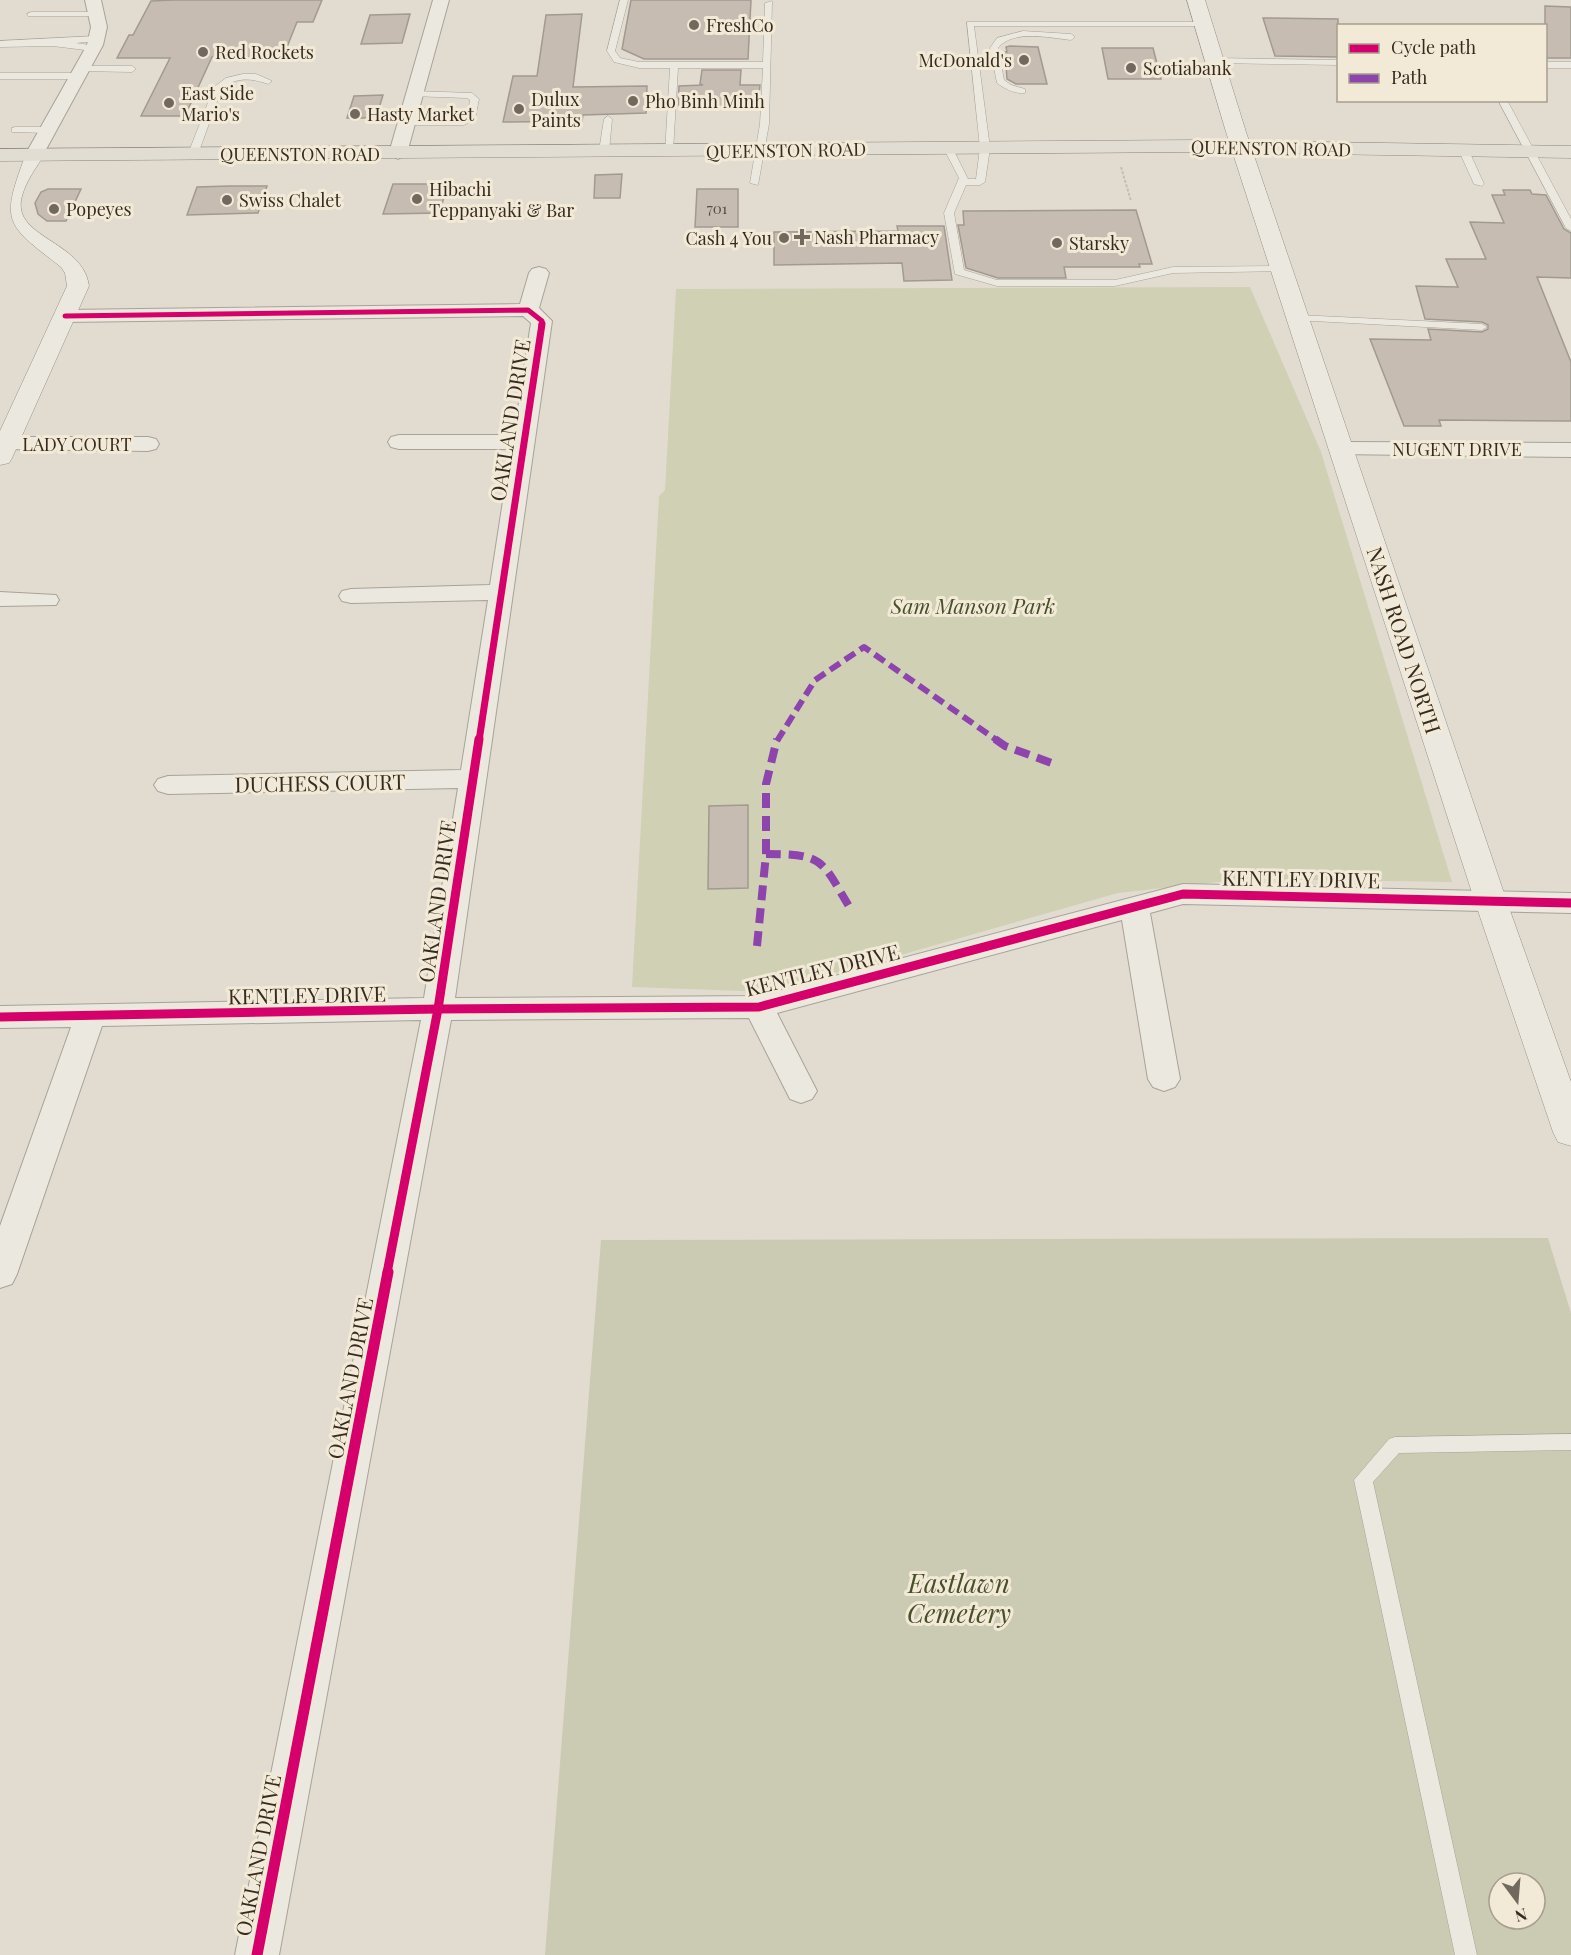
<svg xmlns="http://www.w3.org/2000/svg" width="1571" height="1955" font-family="'Playfair Display',serif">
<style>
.green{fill:#d0d0b4}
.cemetery{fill:#cbcbb3;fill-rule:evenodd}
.building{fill:#c6bcb1;stroke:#a29990;stroke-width:1.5}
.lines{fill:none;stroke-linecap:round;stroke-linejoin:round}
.lane-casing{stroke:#a8a298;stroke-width:1}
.street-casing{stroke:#a8a298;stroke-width:2}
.secondary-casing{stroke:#979188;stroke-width:1}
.primary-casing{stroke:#8d877f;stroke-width:1}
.path{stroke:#c3bfb7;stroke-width:2;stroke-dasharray:3 1.5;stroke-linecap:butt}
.lane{fill:#ebe8e0;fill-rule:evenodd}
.street{fill:#ebe8e0;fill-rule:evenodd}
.secondary{fill:#ebe8e0;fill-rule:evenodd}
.primary{fill:#e2ddd3;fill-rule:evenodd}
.quiet-far1{stroke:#8e44ad;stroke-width:6;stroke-dasharray:12 6;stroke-linecap:butt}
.quiet{stroke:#8e44ad;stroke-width:8;stroke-dasharray:15 8;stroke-linecap:butt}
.cycleway-far3-casing{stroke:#f2ead7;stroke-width:8}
.cycleway-far2-casing{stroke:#f2ead7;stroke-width:10}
.cycleway-far1-casing{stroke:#f2ead7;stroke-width:13}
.cycleway-casing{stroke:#f2ead7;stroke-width:15}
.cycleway-far3{stroke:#d6006c;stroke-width:5}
.cycleway-far2{stroke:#d6006c;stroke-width:7}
.cycleway-far1{stroke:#d6006c;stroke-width:9}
.cycleway{stroke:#d6006c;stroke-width:11}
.poi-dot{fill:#72695e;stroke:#f2ead7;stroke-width:2}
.labels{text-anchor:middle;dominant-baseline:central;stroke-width:6;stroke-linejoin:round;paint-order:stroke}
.far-number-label{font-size:15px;fill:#5a4f45}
.far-poi-label{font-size:18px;fill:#362b21;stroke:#f2ead7;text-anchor:start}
.far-street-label{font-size:18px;fill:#362b21;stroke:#f2ead7}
.street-label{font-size:21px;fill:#362b21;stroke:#f2ead7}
.park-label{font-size:21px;font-style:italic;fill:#47502a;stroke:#f2ead7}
.near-park-label{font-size:26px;font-style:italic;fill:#47502a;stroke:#f2ead7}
</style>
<rect width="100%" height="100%" fill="#e2dcd0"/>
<!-- green -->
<polygon class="green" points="1250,287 1321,452 1452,882 1245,879 1118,893 771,992 632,987 659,496 665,490 676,289"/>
<!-- cemetery -->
<path class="cemetery" d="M1548,1238L1571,1313V1955H545L601,1240ZM1499,1883H1535V1919H1499Z"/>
<!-- building -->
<g class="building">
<polygon points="174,0 322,0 313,22 297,22 283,57 212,57 185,116 141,116 170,58 117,58 129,35 133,35 151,1"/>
<polygon points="631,0 751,0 748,59 644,59 622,49"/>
<polygon points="1545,6 1571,7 1571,58 1545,58"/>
<polygon points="410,14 402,43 361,44 370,15"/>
<polygon points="582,14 573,87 647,86 646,113 583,115 582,121 503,122 513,76 537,76 546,15"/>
<polygon points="1263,18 1338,19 1338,57 1275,56"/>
<polygon points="1010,46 1038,47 1047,84 1016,84 1007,79 1005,52 1007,52 1006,47"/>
<polygon points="1102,48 1153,48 1161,79 1108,79"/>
<polygon points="702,70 741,70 740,85 760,85 759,94 727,107 678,106 679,86 703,85 700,84"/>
<polygon points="383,95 376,118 347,118 354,96"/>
<polygon points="622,174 620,198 594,198 595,175"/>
<polygon points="393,184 447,184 440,213 383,214"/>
<polygon points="230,186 267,186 258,213 187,215 197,187"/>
<polygon points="48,189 81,189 66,221 47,221 38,214 35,203 41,192"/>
<polygon points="697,189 738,189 738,227 695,227"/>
<polygon points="1503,190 1530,190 1532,194 1546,195 1564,229 1571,233 1571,278 1537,277 1571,362 1571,421 1439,420 1441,426 1404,426 1370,339 1431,340 1428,329 1482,332 1488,329 1488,325 1482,322 1425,319 1416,286 1458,287 1446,259 1486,259 1470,222 1504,223 1492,195 1505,195"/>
<polygon points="1136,210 1152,264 1139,264 1140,267 1064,267 1066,278 998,278 966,268 958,225 964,225 963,211"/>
<polygon points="897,226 944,226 952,280 904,281 902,263 774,265 774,232 898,231"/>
<polygon points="748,805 748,888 708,889 709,806"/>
</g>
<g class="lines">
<defs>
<g id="lane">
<polygon points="620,0 628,0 615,51 620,58 639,62 763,62 765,3 772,1 769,124 758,185 750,183 760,124 763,68 678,68 673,151 665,153 670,68 639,68 614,62 607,51"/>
<polygon points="31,12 96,12 100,14 96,16 28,16 27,14"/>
<polygon points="967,22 1203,22 1207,24 1203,26 974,26 990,148 985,182 980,185 966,185 954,213 964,270 997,280 1115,280 1173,267 1282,266 1286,267 1286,271 1173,273 1115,286 997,286 955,274 944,213 959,178 944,149 952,147 968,179 976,179 980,148"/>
<path d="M1023,31L1071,34L1075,37L1071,40C1050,38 1013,29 998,48L1004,80L1011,85L1025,89V93C1015,94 1005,89 997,83L990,48L997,38Z"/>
<polygon points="96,36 99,37 99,41 76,43 96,46 96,50 93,51 53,46 0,47 0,41"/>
<polygon points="1215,58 1338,60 1338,65 1212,63 1212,59"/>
<rect x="1546" y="62" width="25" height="6"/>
<polygon points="81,66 132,66 136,69 132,72 78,71 77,69"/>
<polygon points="0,73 77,73 81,76 77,79 0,79"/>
<path d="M243,74H256L272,81L268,84C251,78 237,77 222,88L198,154L190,156L188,154L214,87L226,78Z"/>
<polygon points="413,91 472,93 479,99 475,119 464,125 403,125 402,123 406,120 467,118 470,100 467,98 410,96 410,92"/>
<polygon points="1498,100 1507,100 1571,219 1571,231 1566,228"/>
<polygon points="608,116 612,119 609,151 604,154 599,151 604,119"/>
<polygon points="15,127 48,127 53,130 48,133 12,132 12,128"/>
<polygon points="1464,148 1469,151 1484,184 1482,186 1474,184 1459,151"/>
<polygon points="1298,315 1482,324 1487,327 1482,330 1294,320 1294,316"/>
<polygon points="1571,1434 1571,1450 1399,1453 1373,1482 1477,1955 1455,1955 1354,1480 1389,1439 1395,1437"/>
</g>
<g id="street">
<polygon points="85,0 101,0 107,27 103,45 43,155 41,159 27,159 25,155 87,45 91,27"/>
<polygon points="433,0 449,0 407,153 398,159 389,153"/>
<polygon points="539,267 546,269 549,273 539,308 552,321 455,998 759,996 1183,884 1571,893 1571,913 1183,904 1150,913 1180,1079 1175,1087 1164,1091 1153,1087 1148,1079 1122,920 777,1013 817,1091 812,1099 801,1103 790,1099 749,1018 451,1020 279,1955 235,1955 421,1020 102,1026 17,1274 12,1284 0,1288 0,1226 71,1027 0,1028 0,1006 424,998 458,788 168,794 158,791 154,785 158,779 168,776 461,770 488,600 351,603 342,601 339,596 342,591 351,589 490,585 511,449 399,449 391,447 388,442 391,437 399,435 514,435 531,323 523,316 65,322 58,320 55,316 58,312 65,310 520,304 529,273 532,269"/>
<polygon points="7,437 148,437 156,439 159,444 156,449 148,451 0,449 0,439"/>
<polygon points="1343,442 1571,443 1571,457 1335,454 1332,449 1335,444"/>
<polygon points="0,592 56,595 59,600 56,605 0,606"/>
</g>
<g id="secondary">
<polygon points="1187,0 1205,0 1246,132 1507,902 1571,1082 1571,1146 1558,1142 1553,1132 1475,902 1226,132"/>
<path d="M34,149L41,151L44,155C36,168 26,181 22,196C10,238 83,240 89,286L12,458L9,463L0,465V431L67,286L65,273L61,267C4,223 0,223 27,151Z"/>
</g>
<polygon id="primary" points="1198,140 1571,146 1571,158 1198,152 0,161 0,149"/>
</defs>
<!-- lane casing -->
<use href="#lane" class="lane-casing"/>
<!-- street casing -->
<use href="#street" class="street-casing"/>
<!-- secondary casing -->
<use href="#secondary" class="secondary-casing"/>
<!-- primary casing -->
<use href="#primary" class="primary-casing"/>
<!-- path -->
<polyline class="path" points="1121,167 1131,201"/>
<!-- lane -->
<use href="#lane" class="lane"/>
<!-- street -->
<use href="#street" class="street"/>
<!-- secondary -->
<use href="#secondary" class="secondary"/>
<!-- primary -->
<use href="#primary" class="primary"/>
<!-- quiet-far1 -->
<polyline class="quiet-far1" points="777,741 815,680 864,647 998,741"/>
<!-- quiet -->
<g class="quiet">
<polyline points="995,739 1005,746 1057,765"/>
<polyline points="766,854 766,784 777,739"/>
<path d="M757,946L766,854C825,854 821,860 850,908"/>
</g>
<defs>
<polyline id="cycleway-far3" points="65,316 528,310 542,321 541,325"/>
<polyline id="cycleway-far2" points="479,741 542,324"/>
<g id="cycleway-far1">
<polyline points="0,1017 438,1009 759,1007 1183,894 1571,903"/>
<polyline points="387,1273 438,1009 479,739"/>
</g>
<polyline id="cycleway" points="257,1955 388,1272"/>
</defs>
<!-- cycleway-far3 casing -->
<use href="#cycleway-far3" class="cycleway-far3-casing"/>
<!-- cycleway-far2 casing -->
<use href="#cycleway-far2" class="cycleway-far2-casing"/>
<!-- cycleway-far1 casing -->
<use href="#cycleway-far1" class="cycleway-far1-casing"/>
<!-- cycleway casing -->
<use href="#cycleway" class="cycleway-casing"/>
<!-- cycleway-far3 -->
<use href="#cycleway-far3" class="cycleway-far3"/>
<!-- cycleway-far2 -->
<use href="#cycleway-far2" class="cycleway-far2"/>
<!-- cycleway-far1 -->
<use href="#cycleway-far1" class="cycleway-far1"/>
<!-- cycleway -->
<use href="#cycleway" class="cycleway"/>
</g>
<!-- markers -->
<g class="poi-dot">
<circle cx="694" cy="25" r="6"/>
<circle cx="203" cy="52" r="6"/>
<circle cx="1024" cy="60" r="6"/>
<circle cx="1131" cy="68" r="6"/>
<circle cx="633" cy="101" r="6"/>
<circle cx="169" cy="103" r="6"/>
<circle cx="519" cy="109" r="6"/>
<circle cx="355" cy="114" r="6"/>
<circle cx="417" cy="199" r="6"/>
<circle cx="227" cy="200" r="6"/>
<circle cx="54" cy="209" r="6"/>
<path d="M799 228h6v6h6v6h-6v6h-6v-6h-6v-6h6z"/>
<circle cx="784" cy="238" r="6"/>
<circle cx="1057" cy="243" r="6"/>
</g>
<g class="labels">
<!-- far-number labels -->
<g class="far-number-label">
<text x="717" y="208">701</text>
</g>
<!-- far-poi labels -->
<g class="far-poi-label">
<text x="706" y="25">FreshCo</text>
<text x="215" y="52">Red Rockets</text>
<text x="1012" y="60" text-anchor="end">McDonald's</text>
<text x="1143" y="68">Scotiabank</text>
<text x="181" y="93">East Side<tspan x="181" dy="21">Mario's</tspan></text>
<text x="531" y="99">Dulux<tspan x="531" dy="21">Paints</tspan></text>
<text x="645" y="101">Pho Binh Minh</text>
<text x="367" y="114">Hasty Market</text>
<text x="429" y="189">Hibachi<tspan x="429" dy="21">Teppanyaki &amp; Bar</tspan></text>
<text x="239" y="200">Swiss Chalet</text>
<text x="66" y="209">Popeyes</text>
<text x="814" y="237">Nash Pharmacy</text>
<text x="772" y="238" text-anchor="end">Cash 4 You</text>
<text x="1069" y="243">Starsky</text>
</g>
<!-- far-street labels -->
<g class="far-street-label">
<text transform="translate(1271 148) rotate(1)">QUEENSTON ROAD</text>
<text transform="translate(786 150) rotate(-1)">QUEENSTON ROAD</text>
<text x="300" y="154">QUEENSTON ROAD</text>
<text x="77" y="444">LADY COURT</text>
<text x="1457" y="449">NUGENT DRIVE</text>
</g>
<!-- street labels -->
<g class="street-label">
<text transform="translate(509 420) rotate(-81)">OAKLAND DRIVE</text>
<text transform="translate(1405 640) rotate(72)">NASH ROAD NORTH</text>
<text transform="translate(320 782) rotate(-1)">DUCHESS COURT</text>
<text transform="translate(1301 878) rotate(1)">KENTLEY DRIVE</text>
<text transform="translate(436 901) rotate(-82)">OAKLAND DRIVE</text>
<text transform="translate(822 969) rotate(-14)">KENTLEY DRIVE</text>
<text transform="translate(307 994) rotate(-1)">KENTLEY DRIVE</text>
<text transform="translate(349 1378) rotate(-79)">OAKLAND DRIVE</text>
<text transform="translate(257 1855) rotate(-79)">OAKLAND DRIVE</text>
</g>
<!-- park labels -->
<g class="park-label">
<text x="973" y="605">Sam Manson Park</text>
</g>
<!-- near-park labels -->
<g class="near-park-label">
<text x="959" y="1582">Eastlawn<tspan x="959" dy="30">Cemetery</tspan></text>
</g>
</g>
<!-- legend -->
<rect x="1337" y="24" width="210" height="78" fill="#f2ead7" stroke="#a79e8e" stroke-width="1.5"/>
<rect x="1349" y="44" width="30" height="9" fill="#d6006c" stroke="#a79e8e" stroke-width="1.5"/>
<text x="1391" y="54" font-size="18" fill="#362b21">Cycle path</text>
<rect x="1349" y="74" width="30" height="9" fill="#8e44ad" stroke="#a79e8e" stroke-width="1.5"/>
<text x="1391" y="84" font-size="18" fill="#362b21">Path</text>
<!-- north arrow -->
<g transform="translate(1517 1901) rotate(164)"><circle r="28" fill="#f2ead7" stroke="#a79e8e" stroke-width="1.5"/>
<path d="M0-4.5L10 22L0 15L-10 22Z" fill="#72695e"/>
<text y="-9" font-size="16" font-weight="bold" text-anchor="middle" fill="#362b21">N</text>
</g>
</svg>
